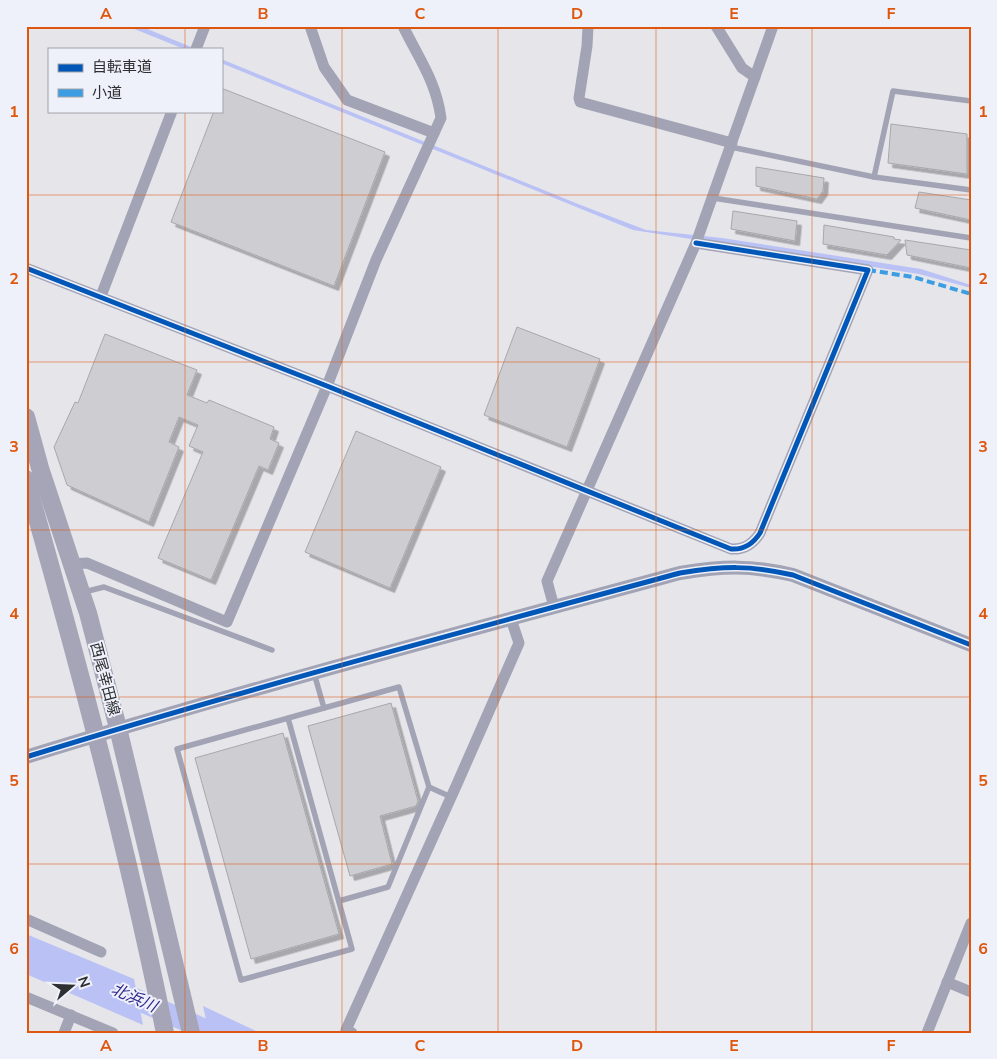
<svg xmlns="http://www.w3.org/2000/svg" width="997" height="1059" font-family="'Nunito Sans','Noto Sans JP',sans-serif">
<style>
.water{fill:#bac1f5}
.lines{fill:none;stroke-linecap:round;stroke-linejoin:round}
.river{stroke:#bac1f5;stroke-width:21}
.building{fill:#ceced2;stroke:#a7a8ac;filter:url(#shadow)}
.service{stroke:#a2a4b5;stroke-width:5.5}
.minor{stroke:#a2a4b5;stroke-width:11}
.tertiary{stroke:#a2a4b5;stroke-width:14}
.primary{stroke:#a5a5b7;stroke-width:18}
.quiet{stroke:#3d9de2;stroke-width:4;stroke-dasharray:8 4;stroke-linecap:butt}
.cycleway-casing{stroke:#eff1fa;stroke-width:8}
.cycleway{stroke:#0057b8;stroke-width:5}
.grid{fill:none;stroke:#df570e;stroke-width:1;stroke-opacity:0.55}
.labels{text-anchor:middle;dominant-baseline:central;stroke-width:4;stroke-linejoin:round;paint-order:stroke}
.street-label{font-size:15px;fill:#2e2f32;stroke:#eff1fa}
.water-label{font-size:16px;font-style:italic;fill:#2e278c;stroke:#eff1fa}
.neatline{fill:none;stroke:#df570e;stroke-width:2}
.grid-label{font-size:16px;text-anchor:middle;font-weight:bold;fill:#df570e}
</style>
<defs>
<filter id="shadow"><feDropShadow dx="4.5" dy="4.5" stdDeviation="0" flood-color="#0004"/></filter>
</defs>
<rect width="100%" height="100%" fill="#e5e5ea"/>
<!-- water -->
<g class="water">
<polygon points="127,26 140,26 196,49 184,49"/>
<polygon points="221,59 578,204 646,230 722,238 921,269 971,285 971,288 919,274 633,230 221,63"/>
<polygon points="26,934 134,979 143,1025 26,974"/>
<polygon points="203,1006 260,1033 209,1033"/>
</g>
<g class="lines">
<!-- river -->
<polyline class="river" points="113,989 213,1033"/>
</g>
<!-- building -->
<g class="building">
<polygon points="221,88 385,152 334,286 171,222 214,111 221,111"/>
<polygon points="891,124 967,134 967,174 888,163"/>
<polygon points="756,167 824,178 823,191 817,199 756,186"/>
<polygon points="919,192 971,200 971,220 915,208"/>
<polygon points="733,211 797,221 795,241 731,229"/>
<polygon points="824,225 894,237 894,239 901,240 887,255 823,244"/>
<polygon points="905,240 971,250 971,268 907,255"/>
<polygon points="517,327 600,359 567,447 484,415"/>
<polygon points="105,334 197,370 187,395 207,403 209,400 274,427 270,439 279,443 268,470 259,466 211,580 158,558 203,452 189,446 198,425 179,417 169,442 179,447 149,522 67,485 54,447 75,402 78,403"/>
<polygon points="356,431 441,467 390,588 305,552"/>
<polygon points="391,703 418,801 416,806 380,816 392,864 350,876 308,726"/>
<polygon points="283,733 339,934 251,959 195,758"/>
</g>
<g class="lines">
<!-- service -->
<g class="service">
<polyline points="731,147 874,177 971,190"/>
<polyline points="874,177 893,91 971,101"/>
<polyline points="713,198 971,238"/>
<polyline points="84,592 104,587 272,650"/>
<polyline points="324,708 399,687 429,787 388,887 339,901"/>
<polyline points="288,718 352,949 241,980 177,749 324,708 314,673"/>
<polyline points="429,787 451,797"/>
</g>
<!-- minor -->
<g class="minor">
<polyline points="310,26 324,67 347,100 434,133"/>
<polyline points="588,26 587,46 579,98 580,102 732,143"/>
<polyline points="716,26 742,68 755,77"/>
<polyline points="196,49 205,26"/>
<path d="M26,268L327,386L731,549C744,550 753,544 760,533L868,270L696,243"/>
<polyline points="101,296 172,111"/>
<path d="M71,564L87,563L227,622L327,386L376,260L441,118C436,81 419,59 403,26"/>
<polyline points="554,607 547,581 696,243 773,26"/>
<polyline points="26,919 101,952"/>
<polyline points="947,982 971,992"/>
<polyline points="26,997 113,1033"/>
<polyline points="64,1033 71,1015"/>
<polyline points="352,1033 346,1030 457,784 519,643 511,619"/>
<polyline points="927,1033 971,923"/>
</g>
<!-- tertiary -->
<path class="tertiary" d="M26,757C243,690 462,632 680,573C724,566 749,565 793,575L971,645"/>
<!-- primary -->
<g class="primary">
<polyline points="26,417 40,468 88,613 118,728 191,1033"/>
<path d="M26,479C78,662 127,846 165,1033"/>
</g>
<!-- quiet -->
<polyline class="quiet" points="868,270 913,277 971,294"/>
<defs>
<g id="cycleway">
<path d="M26,268L327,386L731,549C744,550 753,544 760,533L868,270L696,243"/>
<path d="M26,757C243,690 462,632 680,573C724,566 749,565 793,575L971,645"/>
</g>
</defs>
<!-- cycleway casing -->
<use href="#cycleway" class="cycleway-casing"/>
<!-- cycleway -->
<use href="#cycleway" class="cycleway"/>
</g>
<!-- grid -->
<path class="grid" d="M185,26V49M342,26V1033M498,26V1033M656,26V1033M812,26V1033M185,111V1033M26,195H971M26,362H971M26,530H971M26,697H971M26,864H971"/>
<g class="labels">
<!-- street labels -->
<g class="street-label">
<text transform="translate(105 679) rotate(75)">西尾幸田線</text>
</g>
<!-- water labels -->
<g class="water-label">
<text transform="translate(134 998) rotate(24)">北浜川</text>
</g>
</g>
<!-- border -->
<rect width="997" height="1059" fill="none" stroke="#eff1fa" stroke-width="55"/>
<!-- legend -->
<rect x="48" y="48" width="175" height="65" fill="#eff1fa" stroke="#a2a3aa"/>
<rect x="58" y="64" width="25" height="8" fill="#0057b8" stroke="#a2a3aa"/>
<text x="92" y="72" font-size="15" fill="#2e2f32">自転車道</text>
<rect x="58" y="89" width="25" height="8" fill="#3d9de2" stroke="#a2a3aa"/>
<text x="92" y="98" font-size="15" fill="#2e2f32">小道</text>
<!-- north arrow -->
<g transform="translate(72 986) rotate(71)" stroke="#eff1fa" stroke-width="4" paint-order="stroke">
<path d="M0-4L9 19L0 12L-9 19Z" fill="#2e2f32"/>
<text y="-8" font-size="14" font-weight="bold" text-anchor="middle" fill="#2e2f32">N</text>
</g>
<rect x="28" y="28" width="942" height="1004" class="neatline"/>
<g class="grid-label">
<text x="106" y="19">A</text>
<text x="263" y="19">B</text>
<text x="420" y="19">C</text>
<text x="577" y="19">D</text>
<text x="734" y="19">E</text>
<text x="891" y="19">F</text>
<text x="14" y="117">1</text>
<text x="983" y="117">1</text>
<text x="14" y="284">2</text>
<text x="983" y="284">2</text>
<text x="14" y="452">3</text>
<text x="983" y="452">3</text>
<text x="14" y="619">4</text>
<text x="983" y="619">4</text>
<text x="14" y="786">5</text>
<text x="983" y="786">5</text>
<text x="14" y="954">6</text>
<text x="983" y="954">6</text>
<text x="106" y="1051">A</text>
<text x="263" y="1051">B</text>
<text x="420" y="1051">C</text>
<text x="577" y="1051">D</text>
<text x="734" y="1051">E</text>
<text x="891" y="1051">F</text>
</g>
</svg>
